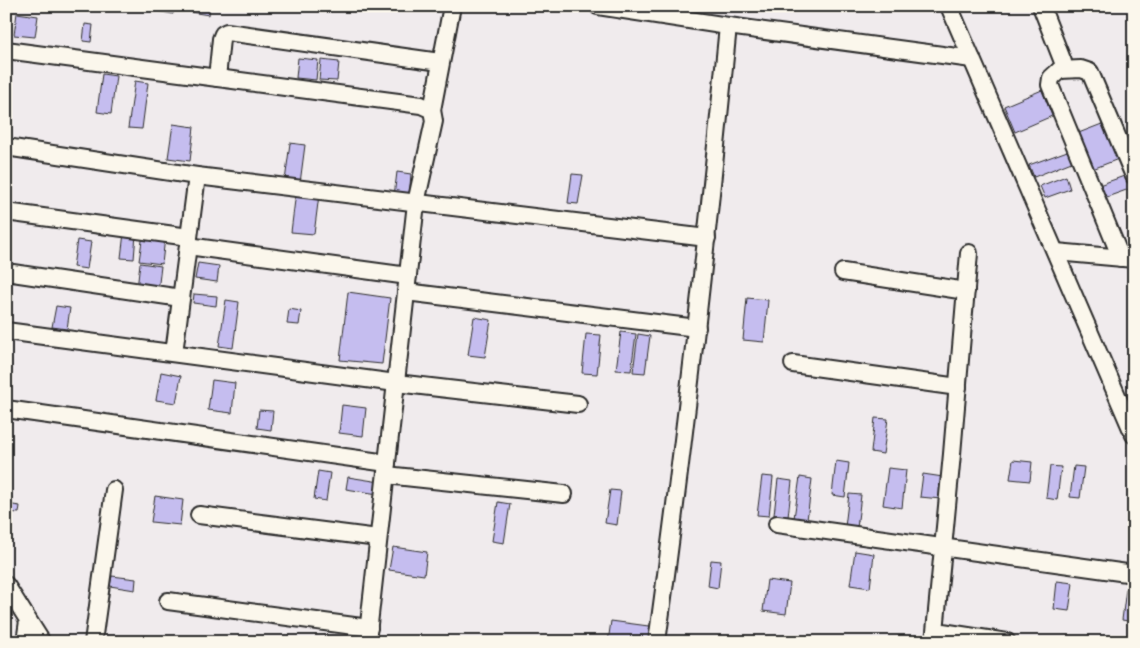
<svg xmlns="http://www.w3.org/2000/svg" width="1140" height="648" font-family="Dekko,sans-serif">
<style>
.building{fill:#c5bdef;stroke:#2b2b2b}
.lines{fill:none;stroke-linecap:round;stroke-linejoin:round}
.minor-casing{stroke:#2b2b2b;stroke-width:20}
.minor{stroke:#fbf7ec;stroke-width:16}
</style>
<rect width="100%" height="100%" fill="#f0ebed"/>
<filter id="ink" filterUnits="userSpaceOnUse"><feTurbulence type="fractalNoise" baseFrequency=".02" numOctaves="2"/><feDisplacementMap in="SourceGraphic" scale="10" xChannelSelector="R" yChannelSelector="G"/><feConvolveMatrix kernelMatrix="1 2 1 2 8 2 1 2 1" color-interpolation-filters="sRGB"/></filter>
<g filter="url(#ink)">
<!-- building -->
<g class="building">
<polygon points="156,6 175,6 173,14 156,11"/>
<polygon points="190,6 210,6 209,15 190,12"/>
<polygon points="17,13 38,16 35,37 14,35"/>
<polygon points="85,24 93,25 91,42 83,41"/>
<polygon points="298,58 318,60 316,80 296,78"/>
<polygon points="321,60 339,62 337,81 319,80"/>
<polygon points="102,74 116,76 111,114 97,112"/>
<polygon points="135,81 148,83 142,129 128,128"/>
<polygon points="1042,90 1052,116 1015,132 1004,106"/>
<polygon points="1107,122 1121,158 1090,170 1076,134"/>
<polygon points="173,124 194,127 190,161 168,158"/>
<polygon points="290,143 305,145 300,183 285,181"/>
<polygon points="1070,150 1074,161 1034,177 1029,165"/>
<polygon points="397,172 411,174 409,198 394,196"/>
<polygon points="572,174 583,175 578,204 568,203"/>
<polygon points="1127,175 1132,188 1104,198 1099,185"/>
<polygon points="1066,176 1070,189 1045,198 1040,186"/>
<polygon points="296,192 319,195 314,234 291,232"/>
<polygon points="124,233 136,234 134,259 121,258"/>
<polygon points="143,234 165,237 162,264 139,261"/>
<polygon points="77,240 91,242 87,269 73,267"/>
<polygon points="140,263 161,266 158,291 137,289"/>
<polygon points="198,263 219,266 217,282 195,279"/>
<polygon points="348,292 390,298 382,364 340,360"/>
<polygon points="194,294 217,296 216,306 193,303"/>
<polygon points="747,298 768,300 764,342 743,340"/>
<polygon points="226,300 239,302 233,348 219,346"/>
<polygon points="56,306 70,308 67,329 52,327"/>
<polygon points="289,309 301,311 299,325 287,324"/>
<polygon points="474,317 491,320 485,357 468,355"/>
<polygon points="621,332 636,334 631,371 616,370"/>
<polygon points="586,334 601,335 597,374 582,373"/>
<polygon points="638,334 650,336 645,373 633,372"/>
<polygon points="161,372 181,376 176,403 156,400"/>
<polygon points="212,380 235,383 232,413 208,410"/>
<polygon points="342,405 366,408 363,436 339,433"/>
<polygon points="259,410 273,411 271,430 257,428"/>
<polygon points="875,418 888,419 883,454 871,452"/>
<polygon points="1013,460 1032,462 1030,481 1010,479"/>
<polygon points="836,461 849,463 845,497 832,495"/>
<polygon points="1050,466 1061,467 1057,500 1046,498"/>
<polygon points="1074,466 1084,467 1080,498 1070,497"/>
<polygon points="888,468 906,470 902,508 883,505"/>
<polygon points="318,471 330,473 326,501 314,499"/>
<polygon points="923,474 943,477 941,499 920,497"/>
<polygon points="762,476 773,477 769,516 757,515"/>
<polygon points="348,477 380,482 378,494 346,489"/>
<polygon points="800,477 812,479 807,520 794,518"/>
<polygon points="778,479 792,481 788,517 774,515"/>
<polygon points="610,490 621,491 617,525 605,523"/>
<polygon points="849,494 861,495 857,528 845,527"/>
<polygon points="155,496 183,500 180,525 151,522"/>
<polygon points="498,502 510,504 504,543 492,541"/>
<polygon points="6,504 20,506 19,513 6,512"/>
<polygon points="393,547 427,552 424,575 389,570"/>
<polygon points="855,551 874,554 870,588 850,585"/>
<polygon points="711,560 721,561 718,588 708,586"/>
<polygon points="112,576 136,579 135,590 110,586"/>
<polygon points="767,580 790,583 786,614 763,611"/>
<polygon points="1057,581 1073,583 1069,611 1054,609"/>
<polygon points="1126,589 1134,590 1134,622 1122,620"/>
<polygon points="611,621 656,627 654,642 643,640 642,642 608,642"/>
</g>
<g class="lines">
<defs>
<g id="minor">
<polyline points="598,6 728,26 972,59"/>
<polyline points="949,6 1134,435"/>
<polyline points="1041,6 1063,62 1063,67 1051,78 1050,85 1121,258"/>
<polyline points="6,50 421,105 432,110 434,121 416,203 367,642"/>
<polyline points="1060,70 1081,69 1090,72 1134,176"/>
<polyline points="217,78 221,39 223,34 227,32 440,62"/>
<polyline points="432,110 452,6"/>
<polyline points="6,147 197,176 707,238"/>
<polyline points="6,212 189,237"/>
<polyline points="188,246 408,276"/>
<polyline points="1056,252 1134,259"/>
<polyline points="6,272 181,298"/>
<polyline points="843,272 966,291"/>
<polyline points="406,292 697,328"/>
<polyline points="6,331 396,383 578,404"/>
<polyline points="174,353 197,176"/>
<polyline points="793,364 958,387"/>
<polyline points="6,409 387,463"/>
<polyline points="386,475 564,494"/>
<polyline points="199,515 378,538"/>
<polyline points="777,524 1134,574"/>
<polyline points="6,585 42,642"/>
<polyline points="168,601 369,628"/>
<polyline points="936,631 1007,642"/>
<polyline points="25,642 28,621"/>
<polyline points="93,642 114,490"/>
<path d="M657,642C685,437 708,232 728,26"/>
<polyline points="934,642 952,454 969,253"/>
</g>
</defs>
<!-- minor casing -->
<use href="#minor" class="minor-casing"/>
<!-- minor -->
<use href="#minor" class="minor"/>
</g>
</g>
<!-- margin -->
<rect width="1140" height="648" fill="none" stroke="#fbf7ec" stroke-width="25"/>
<rect x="12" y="12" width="1115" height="623" fill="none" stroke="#2b2b2b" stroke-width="2" filter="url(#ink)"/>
</svg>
